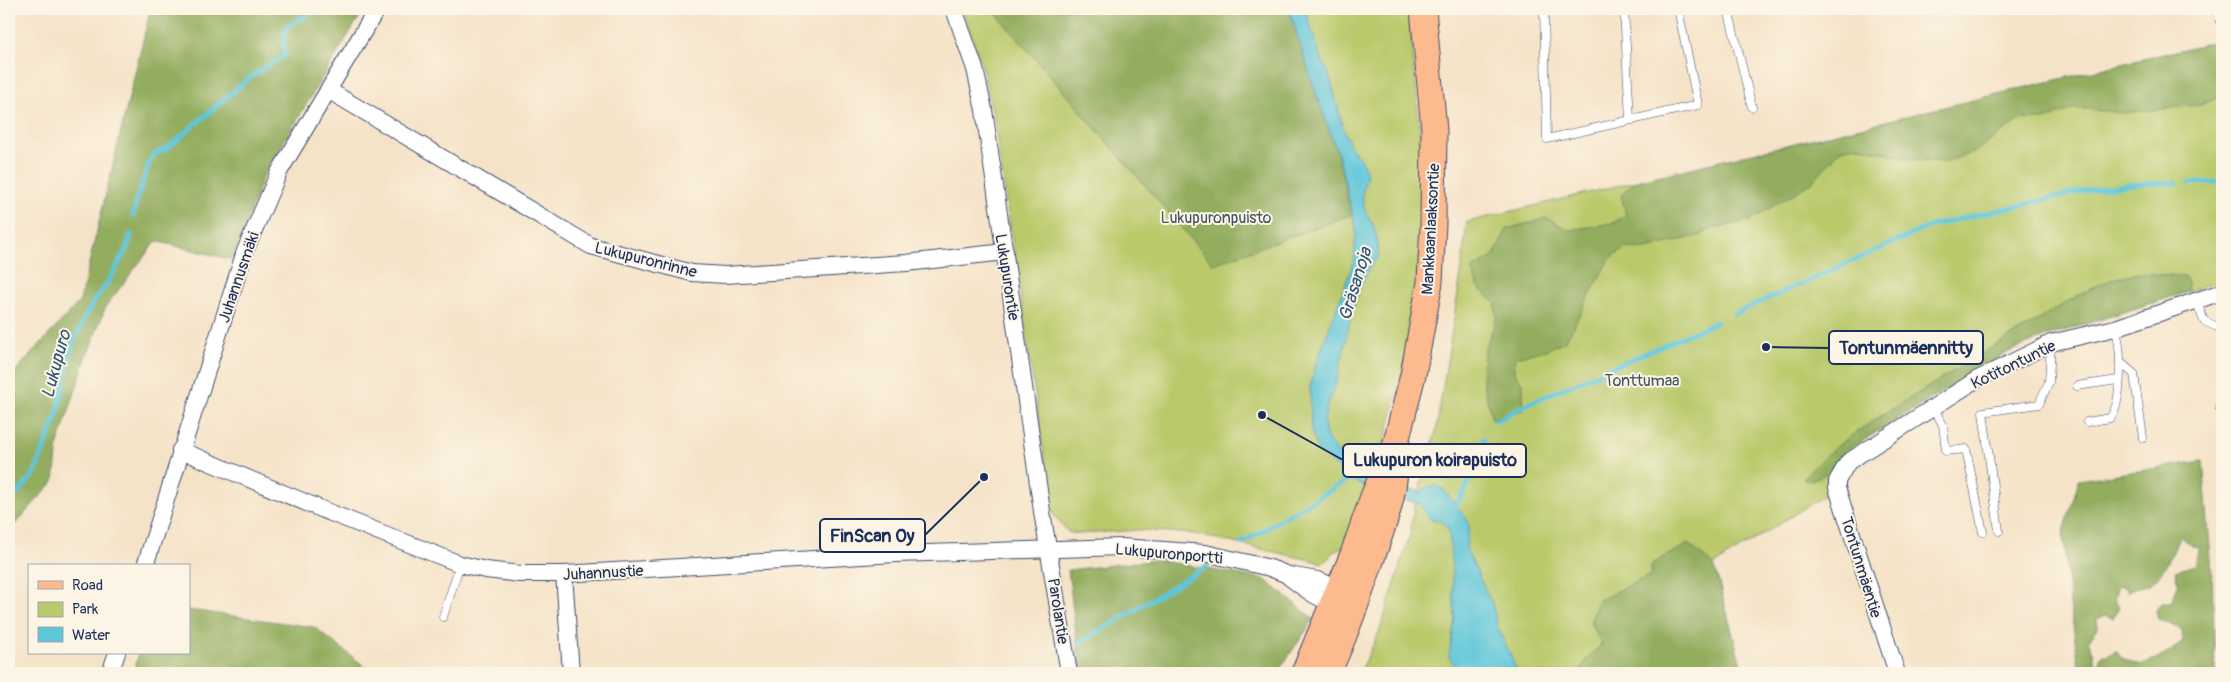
<svg xmlns="http://www.w3.org/2000/svg" width="2231" height="682" font-family="Pangolin,sans-serif">
<rect width="100%" height="100%" fill="#fcf5e5"/>
<filter id="ink" filterUnits="userSpaceOnUse"><feTurbulence type="fractalNoise" baseFrequency=".02" numOctaves="2"/><feDisplacementMap in="SourceGraphic" scale="10" xChannelSelector="R" yChannelSelector="G"/><feConvolveMatrix kernelMatrix="1 2 1 2 8 2 1 2 1" color-interpolation-filters="sRGB"/></filter>
<filter id="wash" filterUnits="userSpaceOnUse"><feTurbulence type="fractalNoise" baseFrequency=".0096" numOctaves="4" result="noise"/><feDisplacementMap in="SourceGraphic" scale="20" xChannelSelector="R" yChannelSelector="G"/><feGaussianBlur stdDeviation="1.12" result="paint"/><feColorMatrix in="noise" values="0 0 0 0 0 0 0 0 0 0 0 0 0 0 0 0 0 1.4 0 .05"/><feComposite in="paint" operator="in"/></filter>
<g filter="url(#wash)">
<rect width="100%" height="100%" fill="#f5e3c8"/>
<!-- green -->
<g fill="#bac96b" stroke="#6a7c64">
<path d="M 962,9 L 1409,9 C 1415,83 1425,157 1422,231 C 1422,247 1419,264 1417,280 C 1407,376 1382,457 1351,547 L 1339,548 L 1323,563 L 1319,562 L 1195,534 L 1140,530 L 1079,534 L 1068,532 L 1053,514 L 994,119 L 982,66 Z"/>
<path d="M 2222,40 L 2222,281 L 2044,337 L 2006,353 L 1849,449 C 1834,462 1830,476 1825,495 L 1714,565 L 1743,673 L 1360,673 L 1380,630 L 1410,535 L 1414,508 L 1436,431 L 1460,280 L 1467,222 Z"/>
</g>
<!-- forest -->
<g fill="#93ad5f" stroke="#576e5e" fill-rule="evenodd">
<polygon points="155,9 364,9 263,176 233,260 156,241 106,306 85,361 58,444 54,481 9,531 9,378 80,301 150,11"/>
<polygon points="992,9 1289,9 1314,88 1338,154 1351,215 1213,264"/>
<polygon points="2222,40 2222,96 2200,105 2122,113 2075,108 2044,120 2022,119 1974,152 1945,162 1916,160 1857,146 1841,149 1811,183 1749,221 1714,228 1701,235 1645,249 1626,248 1609,259 1566,340 1546,350 1515,357 1514,372 1523,384 1523,410 1492,419 1483,383 1484,352 1497,317 1495,303 1478,287 1472,269 1493,257 1507,229 1547,218 1569,230 1613,223 1626,215 1621,195 1634,182"/>
<path d="M 2138,273 L 2184,276 L 2188,282 L 2189,291 L 2044,337 L 2006,353 L 1849,449 C 1830,465 1833,476 1805,481 L 1803,479 C 1833,444 1871,422 1909,399 C 1946,376 1982,353 2020,331 C 2057,310 2095,279 2138,273 Z"/>
<path d="M 2203,461 L 2212,571 L 2215,673 L 2080,673 L 2071,612 L 2063,535 L 2079,480 ZM 2181,535 L 2190,545 L 2199,549 L 2195,565 L 2175,571 L 2178,584 L 2171,603 L 2162,603 L 2156,610 L 2158,619 L 2182,630 L 2183,642 L 2165,655 L 2140,665 L 2122,658 L 2116,650 L 2107,655 L 2101,655 L 2098,665 L 2094,662 L 2094,653 L 2088,641 L 2098,628 L 2097,619 L 2105,615 L 2113,618 L 2119,608 L 2114,598 L 2118,586 L 2125,587 L 2128,592 C 2135,586 2141,588 2149,584 C 2163,577 2174,549 2181,535 Z"/>
<polygon points="1688,544 1714,565 1743,673 1579,673 1586,660 1602,644 1590,623 1598,601 1650,575 1652,564"/>
<polygon points="1157,560 1264,579 1314,619 1277,673 1081,673 1068,570"/>
<polygon points="189,610 314,627 373,673 133,673 139,653 189,653"/>
</g>
<!-- water -->
<g fill="#5dc6d9" stroke="#3c7a9c">
<path d="M 1289,9 L 1305,9 L 1320,55 L 1330,77 L 1343,128 L 1350,145 L 1362,162 L 1367,173 L 1362,195 L 1364,208 L 1375,229 L 1379,257 C 1354,276 1346,348 1337,379 C 1332,397 1320,415 1326,434 C 1332,454 1358,467 1375,475 L 1368,488 L 1354,481 L 1318,451 L 1311,431 L 1310,387 L 1316,364 L 1354,261 L 1356,228 L 1338,154 L 1314,88 Z"/>
<polygon points="1435,486 1443,489 1467,519 1469,526 1466,549 1493,606 1497,625 1518,673 1459,673 1449,657 1455,618 1449,530 1442,521 1430,519 1420,504 1401,499 1401,487 1422,492 1423,489"/>
</g>
<g fill="none" stroke-linecap="round" stroke-linejoin="round">
<!-- stream -->
<g stroke="#5dc6d9" stroke-width="5">
<polyline points="2189,183 2222,182"/>
<path d="M 133,216 L 137,198 L 152,156 L 170,146 L 249,78 L 285,55 C 279,16 294,29 313,9"/>
<polyline points="1734,314 1933,225 2088,190 2135,184 2176,183"/>
<polyline points="1496,421 1523,406 1717,322"/>
<polyline points="9,501 22,489 35,472 57,415 73,342 92,304 110,279 128,245 131,234"/>
<polyline points="1456,511 1456,505 1465,490 1484,439"/>
<polyline points="1242,543 1356,475"/>
<polyline points="1078,644 1207,566"/>
</g>
</g>
</g>
<g filter="url(#ink)">
<g fill="none" stroke-linecap="round" stroke-linejoin="round">
<!-- service casing -->
<g stroke="#3c4a6e" stroke-width="9">
<g id="service">
<polyline points="1544,9 1547,139 1698,105 1678,9"/>
<polyline points="1624,9 1630,120"/>
<polyline points="1728,9 1752,107"/>
<polyline points="2217,9 2220,22 2222,23"/>
<polyline points="2196,300 2204,321 2215,326 2222,325"/>
<polyline points="2120,362 2134,374 2143,438"/>
<polyline points="2077,386 2118,380"/>
<polyline points="1933,407 1943,425 1946,451 1966,449 1983,532"/>
<polyline points="2219,407 2222,404"/>
<path d="M 2087,422 L 2110,418 C 2123,402 2122,347 2115,328"/>
<polyline points="1999,531 1983,412 2039,404 2049,382 2051,343"/>
<polyline points="443,617 460,564"/>
</g>
</g>
<!-- minor casing -->
<g stroke="#3c4a6e" stroke-width="18">
<g id="minor">
<polyline points="954,9 975,69 984,110 1043,518 1069,673"/>
<polyline points="328,90 591,246 692,273 726,275 906,263 1005,252"/>
<polyline points="180,450 326,511 460,564 486,570 520,574 564,574 895,554 1122,547 1205,553 1270,568 1288,575 1317,580 1339,588 1346,595"/>
<polyline points="145,566 245,251 279,172 377,9"/>
<polyline points="564,574 571,673"/>
<path d="M 1289,577 C 1305,589 1321,603 1342,604"/>
<polyline points="110,673 117,653"/>
<polyline points="1897,673 1837,488 1837,481 1848,462 1976,380 2051,343 2115,328 2222,292"/>
</g>
</g>
<!-- primary casing -->
<g stroke="#3c4a6e" stroke-width="27">
<g id="primary">
<polyline points="1304,673 1353,554 1374,494 1395,446 1413,375 1430,282 1433,224 1434,130 1423,9"/>
<path d="M 1328,673 C 1345,636 1359,597 1372,558 C 1382,529 1394,499 1395,468"/>
</g>
</g>
<!-- service -->
<use href="#service" stroke="#fff" stroke-width="8"/>
<!-- minor -->
<use href="#minor" stroke="#fff" stroke-width="16"/>
<!-- primary -->
<use href="#primary" stroke="#fcba8e" stroke-width="25"/>
</g>
</g>
<g text-anchor="middle" stroke-width="4" stroke-linejoin="round" paint-order="stroke">
<!-- park labels -->
<g font-size="16" fill="#435661" stroke="#fcf5e5">
<text x="1216" y="223">Lukupuronpuisto</text>
<text x="1642" y="386">Tonttumaa</text>
</g>
<!-- street labels -->
<g font-size="16" fill="#1b2f5e" stroke="#fcf5e5">
<text transform="translate(1430 229) rotate(-87)" y="6">Mankkaanlaaksontie</text>
<text transform="translate(646 259) rotate(14)" y="6">Lukupuronrinne</text>
<text transform="translate(238 277) rotate(-71)" y="6">Juhannusmäki</text>
<text transform="translate(1008 277) rotate(81)" y="6">Lukupurontie</text>
<text transform="translate(2013 364) rotate(-26)" y="6">Kotitontuntie</text>
<text transform="translate(1169 553) rotate(5)" y="6">Lukupuronportti</text>
<text transform="translate(1862 567) rotate(73)" y="6">Tontunmäentie</text>
<text transform="translate(603 572) rotate(-3)" y="6">Juhannustie</text>
<text transform="translate(1059 611) rotate(81)" y="6">Parolantie</text>
</g>
<!-- water labels -->
<g font-size="18" font-style="italic" fill="#2c557d" stroke="#fcf5e5">
<text transform="translate(1355 284) rotate(-73)" y="6">Gräsanoja</text>
<text transform="translate(56 364) rotate(-75)" y="6">Lukupuro</text>
</g>
</g>
<!-- callouts -->
<path fill="none" stroke="#1b2f5e" stroke-width="2" d="M1766 347L1829 348M1262 415L1343 460M984 477L925 535"/>
<g fill="#1b2f5e" stroke="#fcf5e5" stroke-width="2">
<circle cx="1766" cy="347" r="5"/>
<circle cx="1262" cy="415" r="5"/>
<circle cx="984" cy="477" r="5"/>
</g>
<g fill="#fcf5e5" stroke="#1b2f5e" stroke-width="2">
<rect x="1829" y="331" width="154" height="33" rx="5"/>
<rect x="1343" y="444" width="183" height="33" rx="5"/>
<rect x="820" y="519" width="105" height="33" rx="5"/>
</g>
<g font-size="18" text-anchor="middle" font-weight="bold" fill="#1b2f5e">
<text x="1906" y="354">Tontunmäennitty</text>
<text x="1435" y="466">Lukupuron koirapuisto</text>
<text x="872" y="542">FinScan Oy</text>
</g>
<!-- margin -->
<rect width="2231" height="682" fill="none" stroke="#fcf5e5" stroke-width="30"/>
<!-- legend -->
<rect x="28" y="564" width="162" height="90" fill="#fcf5e5" stroke="#a2a6af"/>
<rect x="38" y="581" width="25" height="8" fill="#fcba8e" stroke="#a2a6af"/>
<text x="72" y="590" font-size="15" fill="#1b2f5e">Road</text>
<rect x="38" y="602" width="25" height="15" fill="#bac96b" stroke="#a2a6af"/>
<text x="72" y="614" font-size="15" fill="#1b2f5e">Park</text>
<rect x="38" y="627" width="25" height="15" fill="#5dc6d9" stroke="#a2a6af"/>
<text x="72" y="640" font-size="15" fill="#1b2f5e">Water</text>
</svg>
